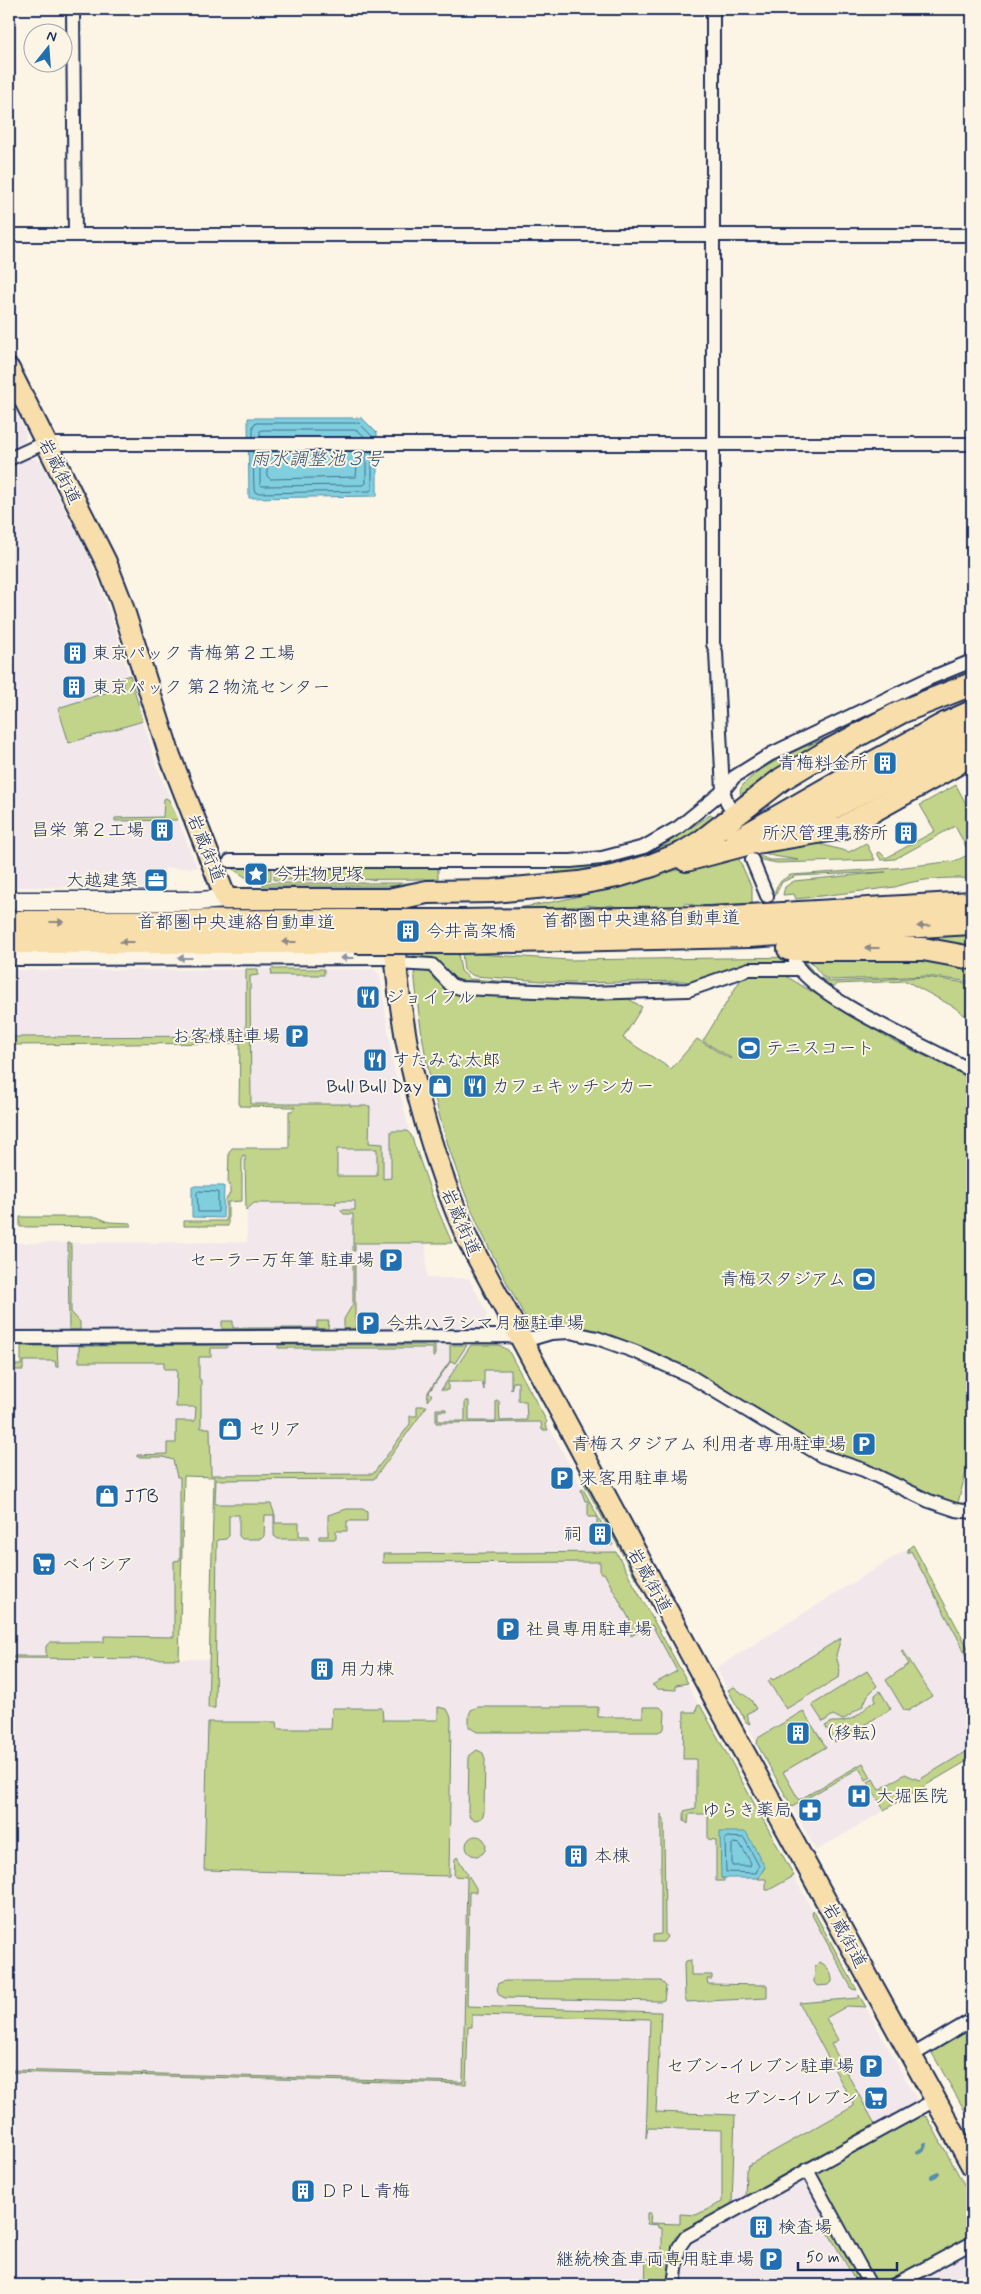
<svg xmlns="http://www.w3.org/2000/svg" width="981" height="2294" font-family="Mynerve,'Klee One',sans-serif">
<rect width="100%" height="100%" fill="#fcf5e5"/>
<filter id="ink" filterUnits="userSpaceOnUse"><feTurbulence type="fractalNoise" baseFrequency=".02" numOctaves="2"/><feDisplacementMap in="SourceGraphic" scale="10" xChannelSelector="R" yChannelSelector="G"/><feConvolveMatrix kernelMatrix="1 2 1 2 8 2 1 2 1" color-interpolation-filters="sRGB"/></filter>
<g filter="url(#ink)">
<!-- built -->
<g fill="#f2e8eb" fill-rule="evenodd">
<polygon points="9,399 26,434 24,444 30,457 40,461 90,559 111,616 157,766 197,868 165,868 165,888 9,887"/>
<polygon points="374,969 380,975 394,1068 409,1129 421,1166 355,1243 426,1243 427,1278 469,1278 487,1313 484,1328 381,1329 380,1319 356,1319 355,1329 9,1330 9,1243 247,1242 246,1155 295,1156 295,1107 246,1107 246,1036 9,1037 9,970"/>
<path d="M 499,1345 L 508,1350 L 691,1690 L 914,2094 L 917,2099 L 915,2105 L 675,2237 L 668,2285 L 9,2285 L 9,1365 L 21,1365 L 21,1346 ZM 184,1476 L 214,1477 L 209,1659 L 179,1659 Z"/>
<polygon points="913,1545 972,1655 972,1758 816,1851 771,1768 815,1741 758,1745 716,1668"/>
<polygon points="800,2181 806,2182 863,2285 680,2285 685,2248 688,2242"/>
<polygon points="972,2249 972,2285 905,2285"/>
</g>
<!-- green -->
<g fill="#c2d489" stroke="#6e8274" fill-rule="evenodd">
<path d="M 972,671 L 972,674 L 810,748 L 813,753 L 742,799 C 740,794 739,790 743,785 C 768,757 834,736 869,720 C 904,704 936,685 972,671 Z"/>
<polygon points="130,675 143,721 69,743 58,708 124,687 121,678"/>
<path d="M 956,785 L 970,811 L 972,810 L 972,880 C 966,880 966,878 959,878 C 938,878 914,880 895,887 L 796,899 L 794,894 L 783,895 L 785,887 L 794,881 L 886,872 L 796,876 L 782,882 L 775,896 C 774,885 782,879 791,875 L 896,868 L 955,861 L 970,854 L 955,826 L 895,859 L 881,860 L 877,853 L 880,852 L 886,858 L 935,831 L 920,805 Z"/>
<polygon points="166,798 169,800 178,820 115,821 115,818 163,817 164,799"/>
<polygon points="710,815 717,819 699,835 628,867 556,875 555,867 610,863 614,864 642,857 660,848"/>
<polygon points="816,843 849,852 866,843 875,860 777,863 762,860 756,854 769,860 799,860 773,856 765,853"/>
<path d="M 737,855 L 752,888 L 752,903 L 697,906 L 686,903 L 682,906 L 617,907 L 611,905 L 601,907 L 587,905 L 572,909 L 508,909 C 586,900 660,872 737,855 Z"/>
<polygon points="228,866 271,866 271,880 250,880"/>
<polygon points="274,866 438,867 438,879 274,880"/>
<rect x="263" y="883" width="155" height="3"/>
<polygon points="436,919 458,953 461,971 470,979 569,986 689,984 616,988 457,982 436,961 413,957"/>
<polygon points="972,934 972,951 877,941"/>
<polygon points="462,953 569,960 806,957 924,959 972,968 972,982 927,976 832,980 823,977 811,962 805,962 818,977 831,982 926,977 972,984 972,1021 954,1007 906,981 836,984 832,989 819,981 803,962 747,963 692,983 684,981 569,983 474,976 464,970"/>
<path d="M 414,968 L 433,972 L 447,990 L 460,994 L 490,994 L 576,999 L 627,998 L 642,1007 L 623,1038 L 671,1069 L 697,1039 L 730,1059 L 731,1058 L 703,1041 L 741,979 L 749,976 L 784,975 L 896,1042 L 972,1079 L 972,1450 L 957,1506 L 824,1453 L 670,1360 L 641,1349 L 532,1330 C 514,1296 496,1263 480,1229 C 443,1147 421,1058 414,968 Z"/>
<path d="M 246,969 L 258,969 L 258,975 L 250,976 L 251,1104 L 350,1104 L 350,1106 L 370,1106 L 369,1143 L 383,1144 L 383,1179 L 391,1178 L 391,1131 L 407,1131 L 411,1135 L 434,1201 L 452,1243 L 355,1243 L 355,1251 L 353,1251 L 353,1214 L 344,1214 L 340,1210 L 355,1210 L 355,1201 L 336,1201 L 336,1205 L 334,1203 L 254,1203 L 246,1210 L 245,1155 L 242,1156 L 242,1201 L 228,1202 L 228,1226 L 184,1226 L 184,1221 L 226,1221 L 226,1199 L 230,1193 L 230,1185 L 228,1185 L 229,1152 L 232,1148 L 289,1148 L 289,1111 L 292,1111 L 295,1107 L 239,1106 L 240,1043 L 9,1045 L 9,1037 L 246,1036 ZM 337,1149 L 377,1149 L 377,1176 L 337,1176 Z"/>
<polygon points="271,969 324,969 324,975 272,975"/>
<polygon points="20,1217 97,1217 109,1222 131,1223 131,1226 20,1227"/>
<polygon points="68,1243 71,1243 71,1312 80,1322 80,1330 69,1330"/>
<polygon points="353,1263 355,1263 355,1329 344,1329 344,1319 353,1304"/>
<polygon points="222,1321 233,1321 233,1328 317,1328 317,1321 329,1321 328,1329 222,1329"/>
<polygon points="227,1345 227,1348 211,1348 211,1357 199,1357 199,1379 201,1380 201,1428 210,1428 211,1475 373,1474 410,1424 410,1416 417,1416 417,1406 427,1406 374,1479 216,1480 215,1504 271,1504 275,1515 275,1523 299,1523 299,1536 309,1536 309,1539 278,1539 274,1536 274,1515 265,1515 264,1536 261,1539 242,1539 239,1536 239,1515 229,1515 229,1536 226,1539 217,1540 215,1708 208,1708 214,1477 184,1476 179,1659 9,1658 9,1656 46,1656 46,1646 50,1642 104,1642 104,1636 174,1637 174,1561 180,1560 180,1477 177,1477 173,1460 163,1457 137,1457 137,1455 167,1454 167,1443 176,1443 176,1421 195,1421 196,1407 176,1407 177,1369 164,1369 164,1362 79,1362 79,1346"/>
<polygon points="278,1345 435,1345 435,1357 433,1357 433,1348 278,1348"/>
<polygon points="450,1345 467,1345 455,1363 451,1361 429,1392 432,1395 427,1401 428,1392 450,1361"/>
<polygon points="471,1345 499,1345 508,1350 547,1422 545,1424 548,1430 542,1430 541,1422 436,1423 436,1409 446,1409 446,1411 438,1411 438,1421 465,1421 465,1401 469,1401 469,1421 496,1421 496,1401 499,1401 500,1421 527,1420 526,1401 518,1401 518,1382 513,1382 511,1390 511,1370 484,1370 484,1390 482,1382 448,1382 448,1390 441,1390"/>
<polygon points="21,1346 57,1346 58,1367 56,1367 55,1361 23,1361 23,1370 9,1370 9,1365 21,1365"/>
<polygon points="585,1478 639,1578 636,1579 582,1480"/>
<polygon points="583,1489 587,1496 613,1545 597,1545 597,1517 588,1517 588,1501 585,1501 581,1490"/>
<polygon points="347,1509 363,1509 367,1512 367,1521 347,1521 347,1531 336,1531 336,1539 319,1539 319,1536 328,1536 328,1515"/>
<polygon points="913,1545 972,1655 972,1672 961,1644 911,1551 907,1553 909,1548"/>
<polygon points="616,1552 688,1683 676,1685 676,1690 658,1689 652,1685 677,1671 652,1625 631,1636 631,1622 604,1573 600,1573 600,1562 383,1563 383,1554"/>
<polygon points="841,1638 836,1655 840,1671 839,1677 786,1709 768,1681 771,1678 773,1680"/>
<polygon points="903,1650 932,1696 908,1711 904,1710 886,1680 909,1664 901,1651"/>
<polygon points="867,1671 877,1686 868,1695 863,1706 843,1720 833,1715 823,1722 812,1705"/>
<polygon points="734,1687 751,1700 756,1709 746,1714 750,1724 746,1722 728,1690"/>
<path d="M 880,1691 L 891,1709 L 835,1742 L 825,1726 L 832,1722 C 849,1723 860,1716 870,1703 L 875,1702 L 875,1695 Z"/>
<polygon points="700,1705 794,1876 769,1890 766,1890 766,1879 758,1879 765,1867 721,1878 724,1878 724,1881 716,1881 716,1840 708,1839 708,1814 689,1814 688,1824 684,1821 684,1811 696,1808 696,1759 683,1759 684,1712 696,1712 697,1706"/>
<polygon points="438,1707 447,1709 451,1717 449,1876 204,1870 208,1722 276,1722 277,1729 331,1729 332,1708 382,1708 383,1720 438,1720"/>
<polygon points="478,1707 598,1707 598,1717 643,1717 643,1707 660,1707 665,1712 664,1729 658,1732 477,1732 469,1727 469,1715 471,1710"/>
<polygon points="803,1711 826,1747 783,1772 799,1800 863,1763 871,1777 866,1780 859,1768 792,1807 757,1744 758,1738"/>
<polygon points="972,1748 972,1758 884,1810 868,1782 873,1779 879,1790 905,1774 919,1780"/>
<polygon points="477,1750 483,1753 485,1759 484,1812 482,1818 476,1820 470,1818 468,1812 469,1756"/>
<polygon points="661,1814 664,1819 665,1933 667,1937 663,1942 653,1942 653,1935 661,1934"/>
<circle cx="476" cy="1846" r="10"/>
<polygon points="457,1857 476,1888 476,1892 469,1892 467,2006 661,2012 656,2112 735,2115 732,2205 675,2237 668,2285 645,2285 646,2259 662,2259 662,2228 658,2228 658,2225 647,2224 647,2213 651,2213 650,2223 680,2224 680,2214 696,2215 722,2202 722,2130 648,2128 646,2138 650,2019 472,2015 472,2027 468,2027 466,2084 9,2072 9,2070 463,2082 467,1877 454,1876 455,1859"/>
<polygon points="813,1910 857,1990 852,1989 812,1915"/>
<polygon points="691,1960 691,1975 712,1975 712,1979 707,1979 708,1984 767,1985 767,1998 687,2002 685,1998 684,1965 686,1961"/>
<path d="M 819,1962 C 827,1964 833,1975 832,1982 L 829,1985 L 817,1986 L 814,1982 L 815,1966 Z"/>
<polygon points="505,1981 661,1981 666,1986 664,2000 660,2001 505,1998 499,1995 497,1989 499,1983"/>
<polygon points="859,1995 866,2007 847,2006 826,2018 838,2040 831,2044 876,2126 871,2126 870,2129 745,2197 746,2170 749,2165 854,2106 799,2003 858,1998"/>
<polygon points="972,2024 972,2107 965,2111 932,2053 933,2047"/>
<polygon points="920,2115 927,2117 972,2199 972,2237 884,2285 877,2285 816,2177 818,2170"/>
<polygon points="829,2224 863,2285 858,2285 825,2227"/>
</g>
<!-- water -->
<g fill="#80cfde" stroke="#588fab">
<polygon points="248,418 362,418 377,433 377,496 249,498"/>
<polygon points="192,1186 224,1186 223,1218 192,1217"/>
<polygon points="720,1832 746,1832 765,1867 758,1878 721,1878"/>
</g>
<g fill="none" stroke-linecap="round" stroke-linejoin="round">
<!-- shore -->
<g stroke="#436f91" stroke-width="1">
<polyline points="253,436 253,425 256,423 359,423 372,436"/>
<polyline points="260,436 260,431 262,430 357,430 364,436"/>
<polyline points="253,452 254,490 256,493 370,491 372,488 372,452"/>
<polyline points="260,452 260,484 262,486 364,485 366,483 366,452"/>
<polyline points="267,452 267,476 270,479 356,477 358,452"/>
<polygon points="199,1191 218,1192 218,1212 198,1212 197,1193"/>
<polygon points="728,1837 744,1838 759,1866 756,1873 726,1872 725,1839"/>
<polygon points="734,1843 740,1844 751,1863 750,1866 732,1866 732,1845"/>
</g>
<!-- stream -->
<g stroke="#588fab" stroke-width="4">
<polyline points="918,2152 923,2149 925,2144"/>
<polyline points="932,2177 938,2174"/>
</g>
<!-- street casing -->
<g stroke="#1b2f5e" stroke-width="16">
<g id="street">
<polyline points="73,9 75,235"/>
<polyline points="713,9 713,644 716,652 723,791 728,805"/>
<polyline points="9,235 972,235"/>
<polyline points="9,459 46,442 55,444 972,444"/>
<polyline points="752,860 767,896"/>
<polyline points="230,861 571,861 602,858 644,847 679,827 723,791 734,777 771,754 928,679 972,661"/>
<polyline points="9,959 396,958"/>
<path d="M 795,962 C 811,997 935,1050 972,1071"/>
<polyline points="396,963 432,965 451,985 460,988 588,993 688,990 749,969 798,969"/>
<polyline points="9,1338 504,1336 534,1338 551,1333 570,1332 597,1338 636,1352 690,1376 822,1456 864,1470 929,1501 956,1510 972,1512"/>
<polyline points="911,2056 972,2020"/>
<polyline points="807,2170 870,2285"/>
<polyline points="674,2285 679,2247 686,2237 935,2100"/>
<polyline points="894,2285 972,2243"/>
</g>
</g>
<!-- secondary casing -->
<g stroke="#1b2f5e" stroke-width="21">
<polyline id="secondary" points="9,901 199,901 226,899"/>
</g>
<!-- primary casing -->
<g stroke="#1b2f5e" stroke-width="24">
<path id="primary" d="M 9,369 L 106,562 L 121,601 L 170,756 L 226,899 L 393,899 C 394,1018 420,1131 468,1240 L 717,1703 L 972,2166"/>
</g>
<!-- highway casing -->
<g stroke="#1b2f5e" stroke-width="26">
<g id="highway">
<polyline points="792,830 945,747 972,730"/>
<polyline points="736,841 858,771 945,724 972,712"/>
<polyline points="686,860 750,843 842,828 955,765 972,751"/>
<polyline points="393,899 427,892 493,891 579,883 617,876 653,865 683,853 701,842 782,779 825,753 901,712 972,684"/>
<polyline points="460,921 713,918 972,903"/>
<polyline points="9,922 355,921"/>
<polyline points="9,942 355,942"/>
<polyline points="460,942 749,936 972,923"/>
<polyline points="789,949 923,949 972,958"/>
</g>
</g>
<!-- street -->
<use href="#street" stroke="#fcf5e5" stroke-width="12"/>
<!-- secondary -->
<use href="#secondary" stroke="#fcf5e5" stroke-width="18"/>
<!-- primary -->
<use href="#primary" stroke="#f8deab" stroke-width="20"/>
<!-- highway -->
<use href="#highway" stroke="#f8deab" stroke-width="22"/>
<!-- highway-bridge casing -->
<g stroke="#1b2f5e" stroke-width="26" stroke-linecap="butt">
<g id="highway-bridge">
<polyline points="355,921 460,921"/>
<polyline points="355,942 460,942"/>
</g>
</g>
<!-- highway-bridge -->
<use href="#highway-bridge" stroke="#f8deab" stroke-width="22"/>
</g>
<!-- one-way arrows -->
<defs><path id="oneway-solid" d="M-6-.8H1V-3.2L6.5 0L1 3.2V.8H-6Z" transform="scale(1.25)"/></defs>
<g fill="#8a8684">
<use href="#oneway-solid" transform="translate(57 922)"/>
<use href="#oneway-solid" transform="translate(924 926) rotate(176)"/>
<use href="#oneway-solid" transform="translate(127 942) rotate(180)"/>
<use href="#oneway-solid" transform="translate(289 942) rotate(180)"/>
<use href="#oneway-solid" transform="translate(872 948) rotate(-180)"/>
</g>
<g fill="#8c92a2">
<use href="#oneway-solid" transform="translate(185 958) rotate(180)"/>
<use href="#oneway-solid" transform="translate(347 958) rotate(-180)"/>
</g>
</g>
<!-- icons -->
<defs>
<g id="building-square" transform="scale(1.25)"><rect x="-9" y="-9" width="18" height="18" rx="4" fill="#1f6fb2" stroke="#fcf5e5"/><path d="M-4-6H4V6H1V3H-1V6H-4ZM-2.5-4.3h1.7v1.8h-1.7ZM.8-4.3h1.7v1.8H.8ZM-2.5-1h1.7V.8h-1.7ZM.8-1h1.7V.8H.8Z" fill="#fff"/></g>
<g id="sight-square" transform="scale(1.25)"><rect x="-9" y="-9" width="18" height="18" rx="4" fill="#1f6fb2" stroke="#fcf5e5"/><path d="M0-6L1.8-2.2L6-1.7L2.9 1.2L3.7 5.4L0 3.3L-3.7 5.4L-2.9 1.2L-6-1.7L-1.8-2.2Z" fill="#fff"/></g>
<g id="office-square" transform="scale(1.25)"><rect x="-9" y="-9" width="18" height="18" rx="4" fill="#1f6fb2" stroke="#fcf5e5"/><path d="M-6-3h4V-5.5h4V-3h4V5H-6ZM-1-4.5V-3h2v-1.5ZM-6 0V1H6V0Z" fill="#fff"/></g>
<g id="restaurant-square" transform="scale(1.25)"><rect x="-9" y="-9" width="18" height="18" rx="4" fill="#1f6fb2" stroke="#fcf5e5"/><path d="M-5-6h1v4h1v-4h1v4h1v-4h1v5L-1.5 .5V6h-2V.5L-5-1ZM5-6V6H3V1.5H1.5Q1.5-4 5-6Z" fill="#fff"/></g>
<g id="parking-square" transform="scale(1.25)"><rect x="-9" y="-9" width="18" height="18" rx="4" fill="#1f6fb2" stroke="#fcf5e5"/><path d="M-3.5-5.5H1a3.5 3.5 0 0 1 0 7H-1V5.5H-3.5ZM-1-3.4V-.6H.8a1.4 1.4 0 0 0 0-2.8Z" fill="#fff"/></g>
<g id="stadium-square" transform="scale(1.25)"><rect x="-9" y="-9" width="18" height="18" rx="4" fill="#1f6fb2" stroke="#fcf5e5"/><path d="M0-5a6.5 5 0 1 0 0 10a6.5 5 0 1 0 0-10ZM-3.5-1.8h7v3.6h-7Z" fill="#fff"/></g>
<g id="shop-square" transform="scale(1.25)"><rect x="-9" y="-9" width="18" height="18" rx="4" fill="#1f6fb2" stroke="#fcf5e5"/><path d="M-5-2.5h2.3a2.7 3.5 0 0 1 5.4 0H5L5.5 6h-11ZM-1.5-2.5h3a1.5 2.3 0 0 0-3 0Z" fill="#fff"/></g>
<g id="supermarket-square" transform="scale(1.25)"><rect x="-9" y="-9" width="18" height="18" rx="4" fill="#1f6fb2" stroke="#fcf5e5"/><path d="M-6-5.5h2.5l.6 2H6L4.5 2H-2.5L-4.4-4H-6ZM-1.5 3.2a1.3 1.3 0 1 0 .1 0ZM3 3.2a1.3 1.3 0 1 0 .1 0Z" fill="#fff"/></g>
<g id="hospital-square" transform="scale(1.25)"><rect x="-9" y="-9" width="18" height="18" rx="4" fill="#1f6fb2" stroke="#fcf5e5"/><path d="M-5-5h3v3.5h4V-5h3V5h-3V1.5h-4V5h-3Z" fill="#fff"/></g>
<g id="pharmacy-square" transform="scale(1.25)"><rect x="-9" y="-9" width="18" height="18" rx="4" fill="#1f6fb2" stroke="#fcf5e5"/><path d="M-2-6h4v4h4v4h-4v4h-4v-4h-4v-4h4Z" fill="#fff"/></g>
</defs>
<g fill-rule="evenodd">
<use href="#building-square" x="75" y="653"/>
<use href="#building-square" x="74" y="687"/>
<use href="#building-square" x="885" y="763"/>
<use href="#building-square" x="162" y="830"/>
<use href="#building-square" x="906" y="833"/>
<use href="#sight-square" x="256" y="874"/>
<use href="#office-square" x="156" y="880"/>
<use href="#building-square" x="408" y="931"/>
<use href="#restaurant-square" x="368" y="997"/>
<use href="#parking-square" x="297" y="1036"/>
<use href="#stadium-square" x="749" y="1048"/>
<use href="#restaurant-square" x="375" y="1060"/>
<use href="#shop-square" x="440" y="1086"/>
<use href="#restaurant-square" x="475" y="1086"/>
<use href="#parking-square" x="391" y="1260"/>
<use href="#stadium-square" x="864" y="1279"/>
<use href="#parking-square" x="368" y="1323"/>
<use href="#shop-square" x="230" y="1429"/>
<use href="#parking-square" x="864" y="1444"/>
<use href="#parking-square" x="562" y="1478"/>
<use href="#shop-square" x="107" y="1496"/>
<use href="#building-square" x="600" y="1534"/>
<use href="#supermarket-square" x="44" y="1564"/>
<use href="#parking-square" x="508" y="1629"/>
<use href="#building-square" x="322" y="1669"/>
<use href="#building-square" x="798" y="1733"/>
<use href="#hospital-square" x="859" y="1796"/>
<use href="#pharmacy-square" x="810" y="1810"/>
<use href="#building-square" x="576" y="1856"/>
<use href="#parking-square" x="871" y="2066"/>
<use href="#supermarket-square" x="876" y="2098"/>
<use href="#building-square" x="303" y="2191"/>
<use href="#building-square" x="761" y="2227"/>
<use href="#parking-square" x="771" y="2259"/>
</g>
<g text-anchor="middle" stroke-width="4" stroke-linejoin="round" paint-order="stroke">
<!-- street labels -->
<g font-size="18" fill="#1b2f5e" stroke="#fcf5e5">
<text transform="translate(60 471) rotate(63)" y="6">岩蔵街道</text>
<text transform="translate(206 848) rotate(68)" y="6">岩蔵街道</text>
<text transform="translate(641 919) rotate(-1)" y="6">首都圏中央連絡自動車道</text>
<text x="236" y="928">首都圏中央連絡自動車道</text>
<text transform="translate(461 1222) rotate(66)" y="6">岩蔵街道</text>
<text transform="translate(650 1580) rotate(61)" y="6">岩蔵街道</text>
<text transform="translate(845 1935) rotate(61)" y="6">岩蔵街道</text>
</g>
<!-- poi labels -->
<g font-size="18" fill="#1b2f5e" stroke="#fcf5e5" text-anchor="start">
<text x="92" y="659">東京パック 青梅第２工場</text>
<text x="92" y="693">東京パック 第２物流センター</text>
<text x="868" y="769" text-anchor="end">青梅料金所</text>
<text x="144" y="836" text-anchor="end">昌栄 第２工場</text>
<text x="888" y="839" text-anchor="end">所沢管理事務所</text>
<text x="274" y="880">今井物見塚</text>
<text x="138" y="886" text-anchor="end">大越建築</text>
<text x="426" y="937">今井高架橋</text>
<text x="386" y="1003">ジョイフル</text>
<text x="280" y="1042" text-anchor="end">お客様駐車場</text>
<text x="766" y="1054">テニスコート</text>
<text x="392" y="1066">すたみな太郎</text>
<text x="422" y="1092" text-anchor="end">Bull Bull Day</text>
<text x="492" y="1092">カフェキッチンカー</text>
<text x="374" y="1266" text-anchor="end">セーラー万年筆 駐車場</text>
<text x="846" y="1285" text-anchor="end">青梅スタジアム</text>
<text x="386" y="1329">今井ハラシマ月極駐車場</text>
<text x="248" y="1435">セリア</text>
<text x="846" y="1450" text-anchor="end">青梅スタジアム 利用者専用駐車場</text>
<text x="580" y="1484">来客用駐車場</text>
<text x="124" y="1502">JTB</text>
<text x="582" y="1540" text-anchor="end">祠</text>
<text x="62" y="1570">ベイシア</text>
<text x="526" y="1635">社員専用駐車場</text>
<text x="340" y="1675">用力棟</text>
<text x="816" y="1739">（移転）</text>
<text x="876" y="1802">大堀医院</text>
<text x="792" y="1816" text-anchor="end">ゆらき薬局</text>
<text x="594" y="1862">本棟</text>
<text x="854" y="2072" text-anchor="end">セブン-イレブン駐車場</text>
<text x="858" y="2104" text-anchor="end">セブン-イレブン</text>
<text x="320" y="2197">ＤＰＬ青梅</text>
<text x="778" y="2233">検査場</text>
<text x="754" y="2265" text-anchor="end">継続検査車両専用駐車場</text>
</g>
<!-- water labels -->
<g font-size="19" font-style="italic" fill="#34577e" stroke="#fcf5e5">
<text x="317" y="465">雨水調整池３号</text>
</g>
</g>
<!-- margin -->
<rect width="981" height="2294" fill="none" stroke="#fcf5e5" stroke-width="30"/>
<rect x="15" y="15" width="951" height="2264" fill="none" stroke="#1b2f5e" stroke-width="2" filter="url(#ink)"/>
<!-- north arrow -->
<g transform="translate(48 48) rotate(17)"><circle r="24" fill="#fcf5e5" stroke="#a2a6af"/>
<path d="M0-4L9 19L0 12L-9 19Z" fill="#1f6fb2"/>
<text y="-8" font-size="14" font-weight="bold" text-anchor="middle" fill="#1b2f5e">N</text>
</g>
<!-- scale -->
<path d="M798 2262v8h99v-8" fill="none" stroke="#1b2f5e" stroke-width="2.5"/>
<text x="806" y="2262" font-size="15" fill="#1b2f5e" stroke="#fcf5e5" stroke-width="4" paint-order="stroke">50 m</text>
</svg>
